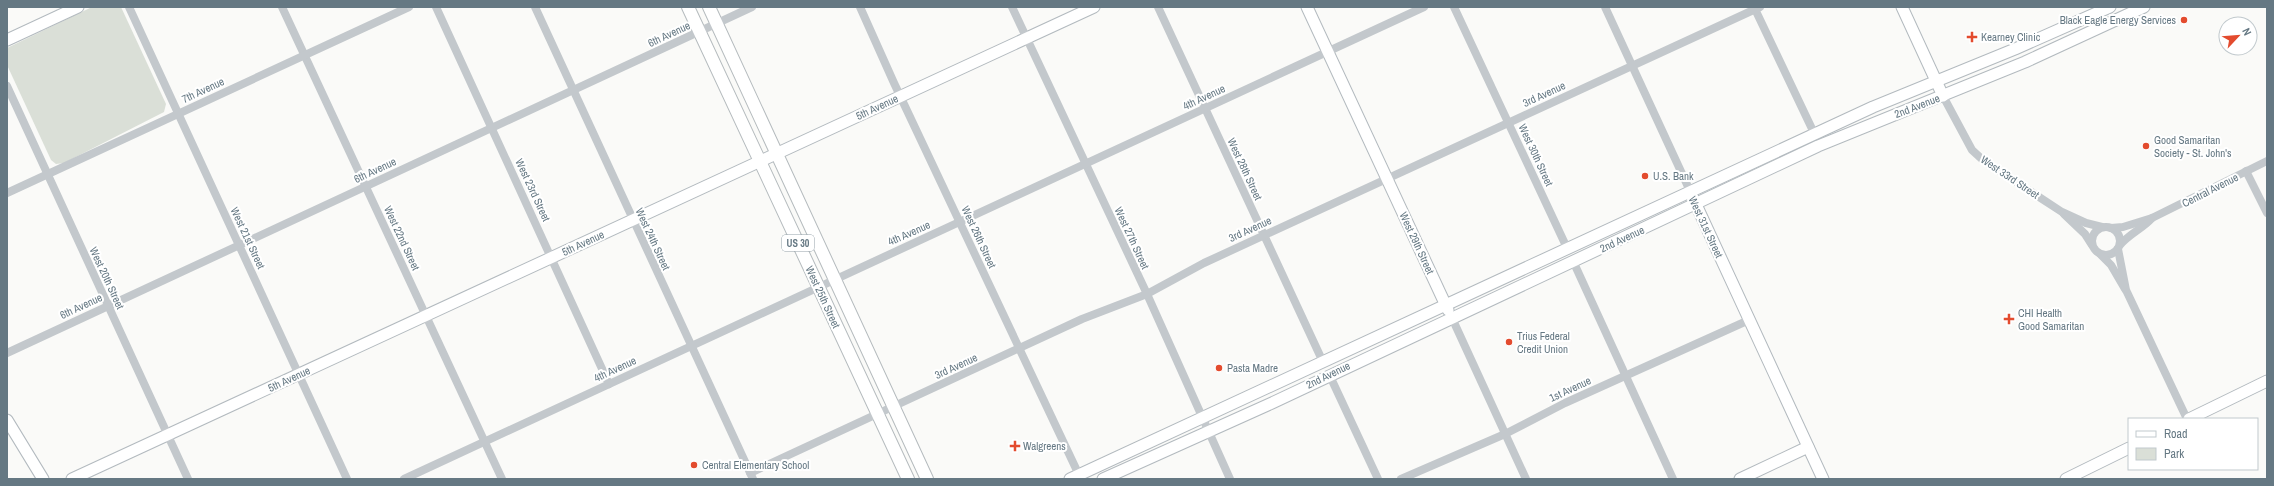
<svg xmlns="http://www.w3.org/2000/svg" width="2274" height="486" font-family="'Archivo Narrow',sans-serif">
<rect width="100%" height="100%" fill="#fafaf8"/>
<!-- green -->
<polygon fill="#dadfd7" points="92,7 121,7 166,104 164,112 64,163 56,164 51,160 7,65 7,48"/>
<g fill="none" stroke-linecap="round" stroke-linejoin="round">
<!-- secondary casing -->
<g stroke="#b3babf" stroke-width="13">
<g id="secondary">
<polyline points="1307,7 1448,310"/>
<polyline points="1902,7 1943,96"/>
<polyline points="7,40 78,7"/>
<polyline points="1693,198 1823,479"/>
<polyline points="2189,419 2267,381"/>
<polyline points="7,420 43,479"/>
<polyline points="72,479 1094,7"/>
<polyline points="1070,479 1873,107 2015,49 2110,7"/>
<polyline points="1103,479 1272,403 1818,146 2025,62 2144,7"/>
<polyline points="1740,479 1808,447"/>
<polyline points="2066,479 2129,448"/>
</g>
</g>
<!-- primary casing -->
<g stroke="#b5bbbe" stroke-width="14">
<g id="primary">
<polyline points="688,7 908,479"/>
<polyline points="709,7 927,479"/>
</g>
</g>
<!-- street -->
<g stroke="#c3c8cc" stroke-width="8">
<polyline points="129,7 347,479"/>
<polyline points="282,7 502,479"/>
<polyline points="436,7 609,384"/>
<polyline points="535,7 753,479"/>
<polyline points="860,7 894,83 1079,475"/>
<polyline points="1012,7 1147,294 1230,479"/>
<polyline points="1158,7 1323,362"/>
<polyline points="1454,7 1567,248"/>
<polyline points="1605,7 1690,191"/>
<polyline points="1754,7 1814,133"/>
<polyline points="7,86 188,479"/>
<polyline points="1943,96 1972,150 1984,161 2062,212 2086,223 2102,227"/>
<polyline points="2246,171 2267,213"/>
<polyline points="7,193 409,7"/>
<polyline points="2064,214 2085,234 2092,245"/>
<circle cx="2106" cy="241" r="14"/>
<polyline points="2111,228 2123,227 2152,218 2267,161"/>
<path d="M 2120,245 C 2129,234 2142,229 2152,218"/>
<polyline points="2118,249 2126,290 2187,419"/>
<polyline points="2101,255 2111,265 2125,289"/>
<polyline points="1573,261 1673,479"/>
<polyline points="1452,318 1526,479"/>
<polyline points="7,353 752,7"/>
<polyline points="1329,374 1378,479"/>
<polyline points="750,473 1082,319 1147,294 1204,263 1760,7"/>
<polyline points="404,479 1424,7"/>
<polyline points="1401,479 1505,434 1565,403 1749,320"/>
</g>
<!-- secondary -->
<use href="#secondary" stroke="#fff" stroke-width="11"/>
<!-- primary -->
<use href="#primary" stroke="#fff" stroke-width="12"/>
</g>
<!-- markers -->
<g fill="#e34b2e" stroke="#fff" stroke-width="1.5">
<circle cx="2184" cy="20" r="4"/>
<path d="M1970 31h4v4h4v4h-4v4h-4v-4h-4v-4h4z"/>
<circle cx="2146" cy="146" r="4"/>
<circle cx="1645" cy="176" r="4"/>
<path d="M2007 313h4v4h4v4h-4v4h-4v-4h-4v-4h4z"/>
<circle cx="1509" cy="342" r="4"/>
<circle cx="1219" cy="368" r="4"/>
<path d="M1013 440h4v4h4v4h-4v4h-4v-4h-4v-4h4z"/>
<circle cx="694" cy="465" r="4"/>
</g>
<g text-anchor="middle" stroke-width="4" stroke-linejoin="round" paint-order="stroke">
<!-- shield labels -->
<rect fill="#fff" stroke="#93a0a8" stroke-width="1" x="782" y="235" width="32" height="16" rx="3"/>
<g font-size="10" font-weight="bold" fill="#657883">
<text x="798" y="247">US 30</text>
</g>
<!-- poi labels -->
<g font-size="11" fill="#657883" stroke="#fff" text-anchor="start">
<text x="2176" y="24" text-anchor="end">Black Eagle Energy Services</text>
<text x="1981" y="41">Kearney Clinic</text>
<text x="2154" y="144">Good Samaritan<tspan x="2154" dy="13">Society - St. John's</tspan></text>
<text x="1653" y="180">U.S. Bank</text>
<text x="2018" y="317">CHI Health<tspan x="2018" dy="13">Good Samaritan</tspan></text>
<text x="1517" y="340">Trius Federal<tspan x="1517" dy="13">Credit Union</tspan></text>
<text x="1227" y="372">Pasta Madre</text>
<text x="1023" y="450">Walgreens</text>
<text x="702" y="469">Central Elementary School</text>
</g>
<!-- street labels -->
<g font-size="11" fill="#657883" stroke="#fff">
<text transform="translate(669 34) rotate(-25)" y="4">6th Avenue</text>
<text transform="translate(203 90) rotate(-25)" y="4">7th Avenue</text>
<text transform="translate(1544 94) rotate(-25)" y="4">3rd Avenue</text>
<text transform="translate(1204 97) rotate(-25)" y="4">4th Avenue</text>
<text transform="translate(1917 106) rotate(-21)" y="4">2nd Avenue</text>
<text transform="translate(877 107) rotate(-25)" y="4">5th Avenue</text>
<text transform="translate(1536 155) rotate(65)" y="4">West 30th Street</text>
<text transform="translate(1245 169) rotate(65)" y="4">West 28th Street</text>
<text transform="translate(375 170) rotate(-25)" y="4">6th Avenue</text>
<text transform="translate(2010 177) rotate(34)" y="4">West 33rd Street</text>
<text transform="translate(533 190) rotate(65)" y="4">West 23rd Street</text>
<text transform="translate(2210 190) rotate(-27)" y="4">Central Avenue</text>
<text transform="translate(1706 227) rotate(65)" y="4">West 31st Street</text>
<text transform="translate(1250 229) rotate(-25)" y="4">3rd Avenue</text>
<text transform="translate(909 233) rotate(-24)" y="4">4th Avenue</text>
<text transform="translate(979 237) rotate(65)" y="4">West 26th Street</text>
<text transform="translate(248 238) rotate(65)" y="4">West 21st Street</text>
<text transform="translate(402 238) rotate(65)" y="4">West 22nd Street</text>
<text transform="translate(1132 238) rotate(65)" y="4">West 27th Street</text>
<text transform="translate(653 239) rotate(65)" y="4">West 24th Street</text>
<text transform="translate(1622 239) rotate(-25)" y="4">2nd Avenue</text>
<text transform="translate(583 243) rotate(-25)" y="4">5th Avenue</text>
<text transform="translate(1417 243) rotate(65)" y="4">West 29th Street</text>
<text transform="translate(107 278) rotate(65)" y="4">West 20th Street</text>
<text transform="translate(823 297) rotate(65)" y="4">West 25th Street</text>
<text transform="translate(81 306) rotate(-25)" y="4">6th Avenue</text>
<text transform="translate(956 366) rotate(-25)" y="4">3rd Avenue</text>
<text transform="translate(615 369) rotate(-25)" y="4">4th Avenue</text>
<text transform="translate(1328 375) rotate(-26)" y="4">2nd Avenue</text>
<text transform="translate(289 379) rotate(-25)" y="4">5th Avenue</text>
<text transform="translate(1570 389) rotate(-25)" y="4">1st Avenue</text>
</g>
</g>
<!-- border -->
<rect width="2274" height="486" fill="none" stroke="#657883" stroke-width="16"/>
<!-- legend -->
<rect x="2128" y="418" width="130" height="52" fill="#ffffff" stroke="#c1c9cd"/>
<rect x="2136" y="431" width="20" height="6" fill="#ffffff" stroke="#c1c9cd"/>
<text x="2164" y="438" font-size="12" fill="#657883">Road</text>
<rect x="2136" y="448" width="20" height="12" fill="#dadfd7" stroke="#c1c9cd"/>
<text x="2164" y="458" font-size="12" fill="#657883">Park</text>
<!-- north arrow -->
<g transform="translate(2238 36) rotate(64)"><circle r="19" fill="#ffffff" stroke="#c1c9cd"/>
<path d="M0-3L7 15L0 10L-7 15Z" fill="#e34b2e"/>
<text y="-6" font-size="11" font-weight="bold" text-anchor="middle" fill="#657883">N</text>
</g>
</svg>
